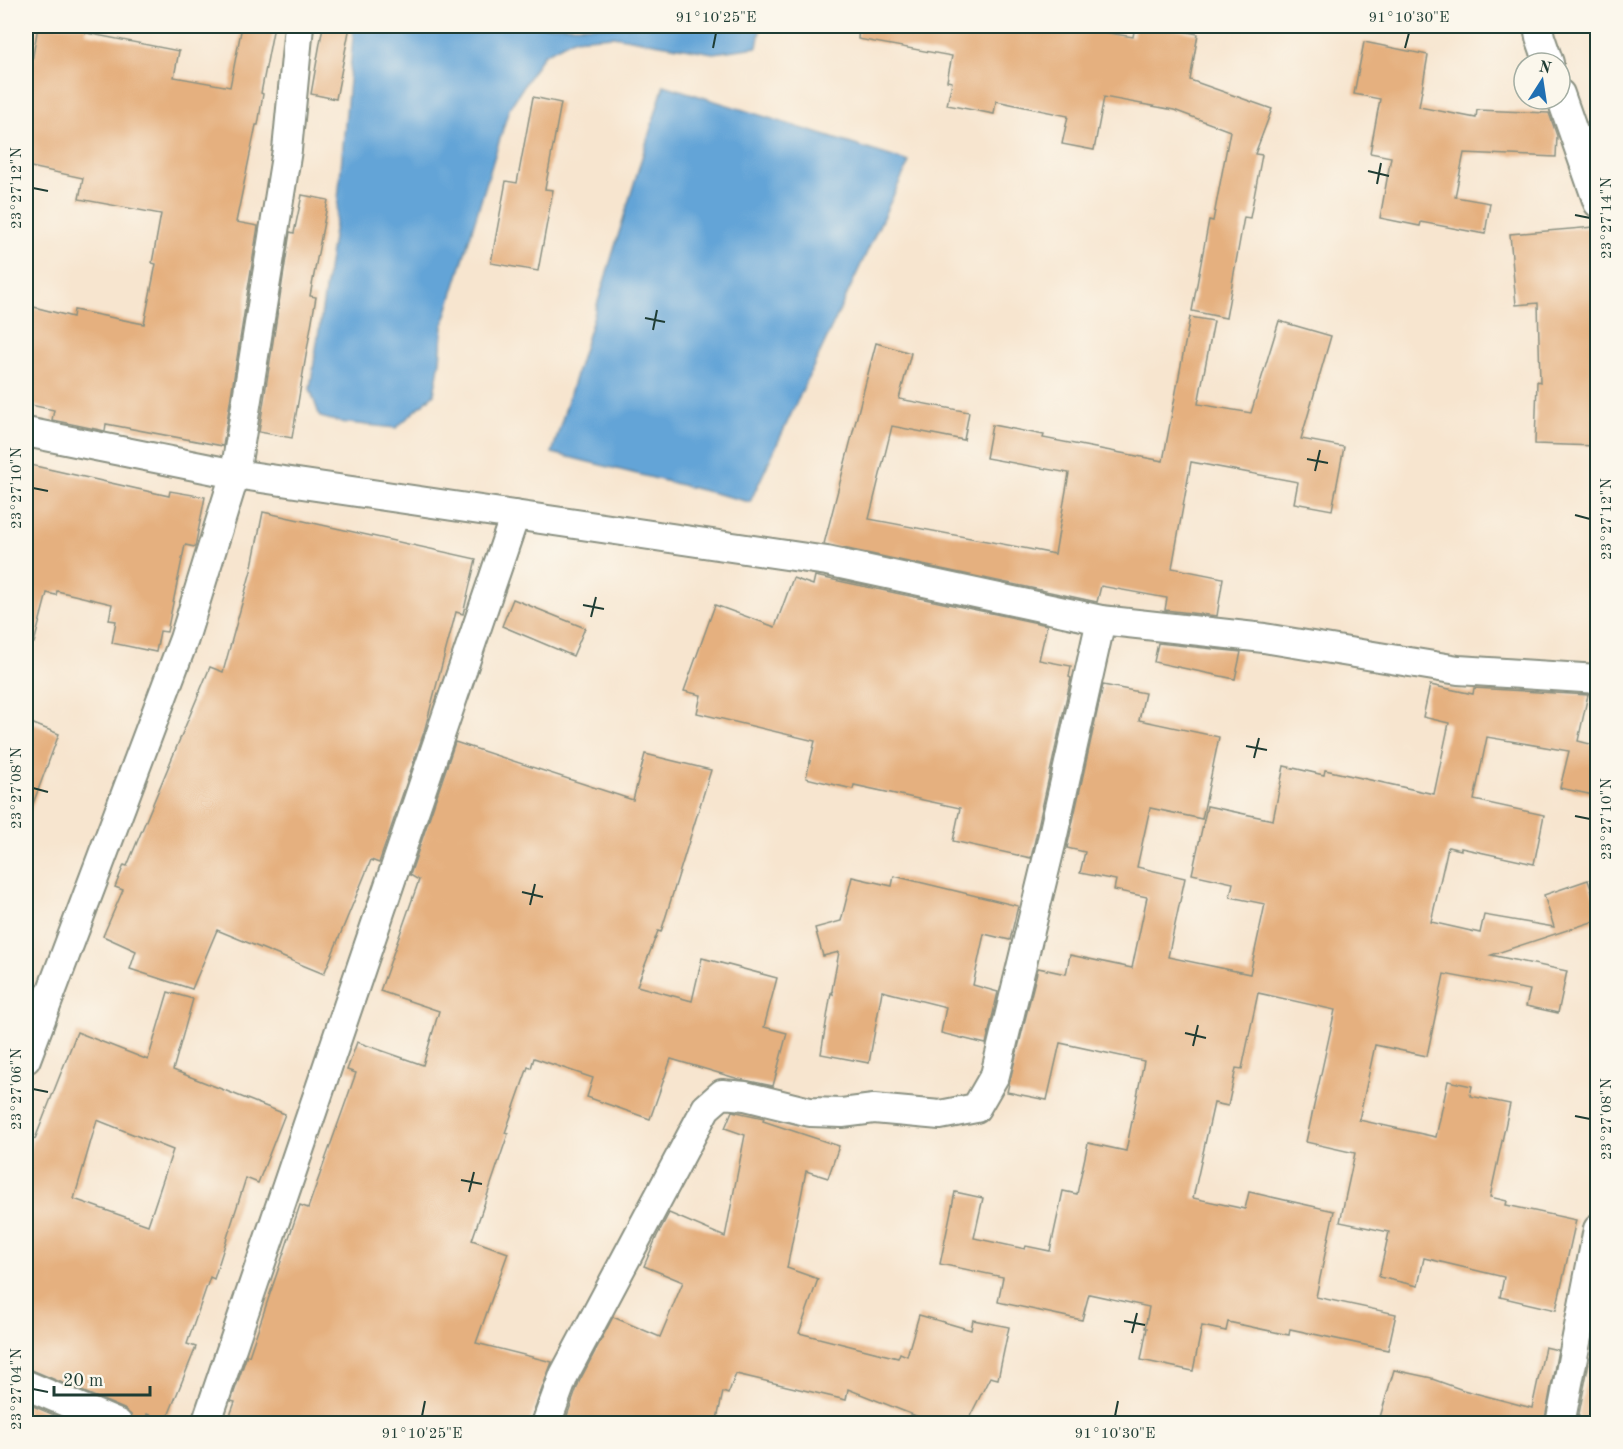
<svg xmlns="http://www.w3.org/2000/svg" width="1623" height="1449" font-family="'Old Standard TT',serif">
<rect width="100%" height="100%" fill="#fbf7ec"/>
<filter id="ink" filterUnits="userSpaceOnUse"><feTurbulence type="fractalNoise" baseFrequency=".0167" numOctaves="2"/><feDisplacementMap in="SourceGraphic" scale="12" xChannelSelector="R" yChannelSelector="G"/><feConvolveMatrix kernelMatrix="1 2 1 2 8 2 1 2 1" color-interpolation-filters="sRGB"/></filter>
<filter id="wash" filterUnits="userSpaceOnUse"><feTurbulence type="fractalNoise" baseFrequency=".008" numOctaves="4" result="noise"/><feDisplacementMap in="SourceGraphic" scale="24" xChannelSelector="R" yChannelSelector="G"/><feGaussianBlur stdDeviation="1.35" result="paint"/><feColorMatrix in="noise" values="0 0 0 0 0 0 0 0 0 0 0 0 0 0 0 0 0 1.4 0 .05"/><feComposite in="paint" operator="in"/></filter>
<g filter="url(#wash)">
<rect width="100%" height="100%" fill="#f7e5cf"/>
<!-- water -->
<g fill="#64a4d7" stroke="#427086" stroke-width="1.5">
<polygon points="354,26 761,26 757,47 713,53 613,36 573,39 543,55 509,109 443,325 440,361 434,394 396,428 339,422 320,417 310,389 337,211"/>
<polygon points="664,85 909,162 750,502 552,453"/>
</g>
<g id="blocks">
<!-- building -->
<g fill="#e5b07f" fill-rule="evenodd">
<polygon points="38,26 87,26 86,33 179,51 174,77 230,87 242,26 274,26 261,93 263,94 258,125 256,125 236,222 258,226 223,446 106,424 105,431 52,420 54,410 26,404 26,305 73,317 74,310 144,324 156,264 152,263 161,214 79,199 83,178 26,166 26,79 29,79"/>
<polygon points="323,26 350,26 336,99 311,94"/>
<polygon points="859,26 1085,26 1084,29 1133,37 1135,26 1156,26 1198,34 1190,80 1272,109 1255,154 1262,155 1250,218 1244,217 1226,318 1192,311 1209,220 1213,221 1230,131 1174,110 1104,97 1094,150 1062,144 1068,116 996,101 994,114 947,105 952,82 947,81 952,56 858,39"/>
<polygon points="1364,42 1428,55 1419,107 1476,118 1477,110 1549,113 1557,136 1556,157 1464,153 1455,197 1490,203 1485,234 1421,222 1420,226 1380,218 1391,157 1370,153 1380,99 1354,94"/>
<polygon points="533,97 561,103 545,189 553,190 538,271 491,263 506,181 517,183"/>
<polygon points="302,195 328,200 310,296 316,297 292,438 259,432 290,232 294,233"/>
<polygon points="1594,227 1598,262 1598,446 1535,444 1537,381 1540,382 1538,303 1516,305 1510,234"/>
<polygon points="1190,317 1214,321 1198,404 1251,413 1279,321 1331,336 1301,439 1344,447 1332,510 1294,503 1298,482 1191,462 1172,568 1223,578 1217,616 1165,610 1167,598 1101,586 1097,602 824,544 876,343 911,353 899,399 969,412 964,440 892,426 869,519 1055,554 1069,473 986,458 992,425 1044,435 1043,438 1163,461"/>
<polygon points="26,464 169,496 170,491 205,497 195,547 185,545 167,632 160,631 156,652 112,643 116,621 109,620 112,604 57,591 56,595 47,593 34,643 26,642"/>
<polygon points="263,512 476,559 463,614 456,612 424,732 379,863 371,860 324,974 217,930 192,989 130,969 136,951 103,936 123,890 115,887 124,865 127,866 210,667 223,672 251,571"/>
<polygon points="815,576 1047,625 1039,660 1071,666 1069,677 1071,678 1031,858 953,841 960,808 854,785 853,789 806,778 815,741 697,713 701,695 684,691 715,605 775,627 793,578 813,585"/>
<polygon points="513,599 585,628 573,656 502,626"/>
<polygon points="1158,643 1241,652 1235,679 1154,662"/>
<polygon points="1103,685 1145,693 1139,720 1219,737 1202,819 1150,808 1137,867 1185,878 1168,957 1250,974 1265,904 1230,897 1233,883 1192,874 1207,806 1273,820 1284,766 1324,775 1325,770 1434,794 1449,723 1423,717 1430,685 1473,694 1474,688 1588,695 1578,741 1598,746 1598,796 1560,788 1569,751 1487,737 1474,800 1544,815 1534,864 1461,848 1461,850 1448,847 1431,922 1480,933 1484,915 1554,927 1544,895 1588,880 1598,910 1598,920 1491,955 1567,971 1558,1013 1526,1006 1530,990 1444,974 1427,1056 1375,1045 1359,1120 1436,1137 1448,1081 1472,1086 1470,1096 1510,1104 1490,1197 1507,1201 1506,1205 1576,1220 1556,1310 1500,1297 1504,1277 1424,1258 1418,1286 1379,1277 1389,1232 1340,1222 1355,1153 1306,1142 1335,1010 1258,993 1242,1069 1236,1068 1228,1106 1214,1103 1193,1198 1245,1209 1249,1192 1334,1211 1316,1297 1396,1314 1388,1350 1290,1329 1289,1335 1228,1322 1226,1331 1202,1326 1193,1371 1141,1360 1147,1328 1145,1328 1149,1307 1089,1294 1082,1320 998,1302 1003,1277 940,1264 955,1192 983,1198 974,1238 1025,1249 1026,1246 1050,1251 1063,1191 1077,1194 1088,1143 1126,1151 1144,1061 1060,1043 1047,1100 1007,1092 1038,968 1066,974 1070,955 1132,968 1147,897 1114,890 1116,880 1080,873 1085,852 1067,848"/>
<polygon points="26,721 59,734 28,817 26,816"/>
<polygon points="455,742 633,800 645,754 711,770 661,932 658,931 637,986 692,1001 702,958 777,978 764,1027 787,1033 773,1086 739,1079 671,1059 650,1119 587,1097 593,1078 534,1058 531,1068 528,1067 505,1133 508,1134 472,1240 508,1253 476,1343 552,1362 531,1418 530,1424 227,1424 235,1402 231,1401 247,1355 249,1356 300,1205 308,1208 356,1073 347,1070 357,1042 423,1065 439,1011 380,991 419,880 410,875"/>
<polygon points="894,876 1018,906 1010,940 984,934 973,985 998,992 986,1044 941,1033 946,1007 882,991 869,1063 821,1054 831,993 833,994 832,990 839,952 823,956 815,928 841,921 852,877 892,886"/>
<path d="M 168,992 L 193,999 L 173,1070 L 285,1114 L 258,1183 L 246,1178 L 214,1279 L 210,1277 L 187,1344 L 196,1347 L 166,1421 L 147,1414 L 145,1424 L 134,1424 L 131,1415 L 124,1409 L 32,1370 L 26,1369 L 26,1164 L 33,1138 L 35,1139 L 77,1032 L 148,1060 ZM 97,1120 L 173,1150 L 148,1225 L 74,1199 Z"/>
<polygon points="732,1111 764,1118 763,1121 839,1146 828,1178 806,1171 787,1268 818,1279 799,1333 898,1358 900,1353 907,1356 919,1315 971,1330 973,1320 1009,1327 998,1379 990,1377 966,1424 936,1424 848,1389 846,1400 736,1374 728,1394 723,1392 716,1424 564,1424 579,1382 613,1317 660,1337 683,1282 644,1266 657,1236 669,1213 725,1237 745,1135 725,1128"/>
<polygon points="1545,1347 1558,1350 1544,1424 1378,1424 1394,1370 1432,1378 1432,1379 1463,1390 1532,1408"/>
<polygon points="1590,1357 1598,1359 1598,1424 1577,1424"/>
<polygon points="26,1403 75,1424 26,1424"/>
</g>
</g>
</g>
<g filter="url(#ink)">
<use href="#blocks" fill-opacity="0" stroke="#8b9182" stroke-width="1.5"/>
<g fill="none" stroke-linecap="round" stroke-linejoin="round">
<!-- street casing -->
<g stroke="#8b9182" stroke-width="32">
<g id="street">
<polyline points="1538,26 1540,37 1549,63"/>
<polyline points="1560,94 1598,203"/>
<polyline points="26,432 235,474 827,561 1101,620 1264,638 1458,670 1598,679"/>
<polyline points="26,1059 184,639 235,474 287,150 299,26"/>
<polyline points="26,1385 118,1424"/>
<polyline points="206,1424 515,515"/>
<polyline points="546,1424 564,1375 706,1108 722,1094 745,1096 810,1112 842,1113 874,1109 940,1115 976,1108 995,1075 1051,844 1101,620"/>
<polyline points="1560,1424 1598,1229"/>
</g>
</g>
<!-- street -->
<use href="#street" stroke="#fff" stroke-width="28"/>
</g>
</g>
<!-- ticks -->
<path fill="none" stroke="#1f3d34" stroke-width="2" d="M 713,48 L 716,33M 1405,48 L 1409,33M 1368,171 L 1389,176M 1377,184 L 1381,163M 33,188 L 48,191M 1575,215 L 1590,218M 645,318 L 665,322M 653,330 L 657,310M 1307,459 L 1328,463M 1315,471 L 1320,450M 33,488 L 48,491M 1575,515 L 1590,519M 583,605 L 604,609M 591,617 L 596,597M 1246,746 L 1267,750M 1254,758 L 1259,738M 33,788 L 48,792M 1575,816 L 1590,819M 522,892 L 543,897M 530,905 L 535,884M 1185,1033 L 1206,1038M 1193,1046 L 1198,1025M 33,1089 L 48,1092M 1575,1116 L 1590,1119M 461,1180 L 482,1184M 469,1192 L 474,1172M 1124,1321 L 1145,1325M 1132,1333 L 1137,1313M 33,1389 L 48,1392M 422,1416 L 425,1401M 1115,1416 L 1118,1401"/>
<!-- margin -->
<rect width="1623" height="1449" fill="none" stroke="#fbf7ec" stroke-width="66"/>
<!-- north arrow -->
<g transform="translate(1542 81) rotate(12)"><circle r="28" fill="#fbf7ec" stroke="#a3ada2" stroke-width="1.5"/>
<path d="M0-4.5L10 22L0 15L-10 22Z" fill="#1f6fb2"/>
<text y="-9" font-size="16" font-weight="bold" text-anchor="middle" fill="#1f3d34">N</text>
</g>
<!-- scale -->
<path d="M54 1386v9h96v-9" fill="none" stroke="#1f3d34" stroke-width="3"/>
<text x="63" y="1386" font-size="18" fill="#1f3d34" stroke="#fbf7ec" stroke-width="4.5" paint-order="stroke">20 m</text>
<rect x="33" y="33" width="1557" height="1383" fill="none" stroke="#1f3d34" stroke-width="2"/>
<g font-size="15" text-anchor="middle" fill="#1f3d34">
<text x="716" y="22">91°10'25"E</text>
<text x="1409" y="22">91°10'30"E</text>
<text transform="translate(16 188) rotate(-90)" y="5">23°27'12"N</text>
<text transform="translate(1606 218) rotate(-90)" y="5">23°27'14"N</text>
<text transform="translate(16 488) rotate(-90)" y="5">23°27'10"N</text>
<text transform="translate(1606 519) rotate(-90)" y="5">23°27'12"N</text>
<text transform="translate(16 788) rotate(-90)" y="5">23°27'08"N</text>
<text transform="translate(1606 819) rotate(-90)" y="5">23°27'10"N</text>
<text transform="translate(16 1089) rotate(-90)" y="5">23°27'06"N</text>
<text transform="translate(1606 1119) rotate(-90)" y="5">23°27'08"N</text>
<text transform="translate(16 1389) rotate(-90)" y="5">23°27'04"N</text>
<text x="422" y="1438">91°10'25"E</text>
<text x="1115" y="1438">91°10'30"E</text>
</g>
</svg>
